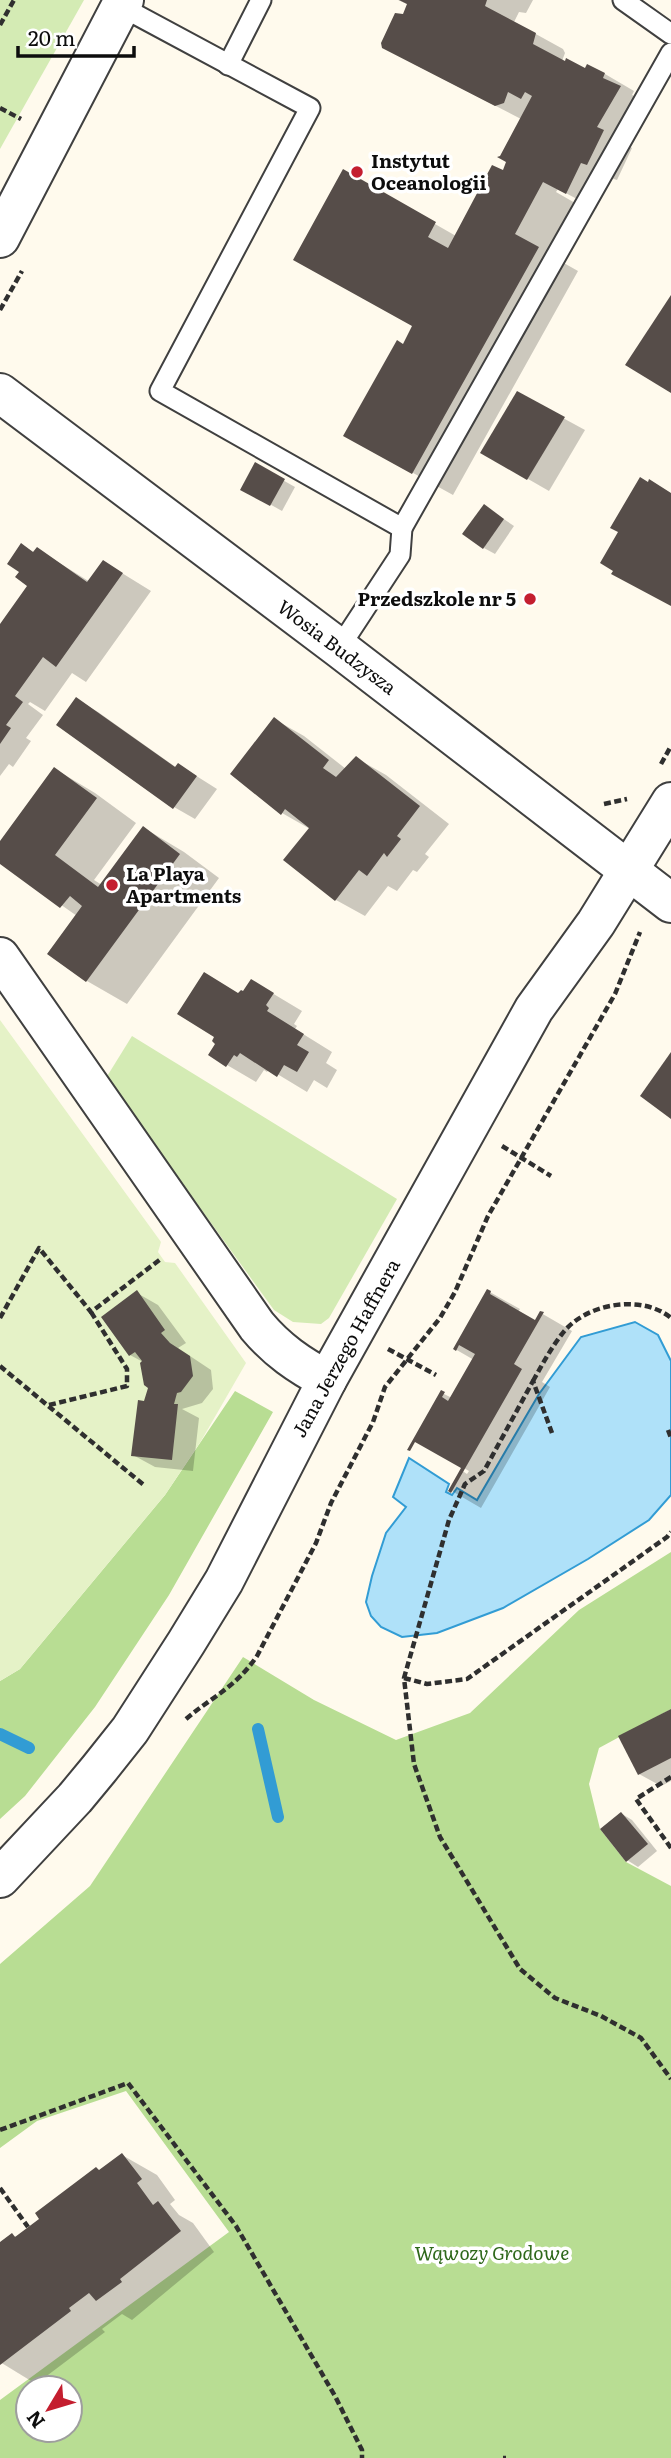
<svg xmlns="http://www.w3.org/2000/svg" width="671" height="2458" font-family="Literata,serif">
<rect width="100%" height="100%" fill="#fffaed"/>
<!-- green -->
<g fill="#d4ebb4">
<polygon points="0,0 84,0 0,149"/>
<polygon points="132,1036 397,1199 329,1318 321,1324 293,1322 274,1310 106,1078"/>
</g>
<!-- forest -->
<g fill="#b8dd93" fill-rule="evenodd">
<polygon points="235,1391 273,1412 169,1595 95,1707 25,1796 0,1819 0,1681 20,1669 165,1495"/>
<path d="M 671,1552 L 671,1709 L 599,1748 L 589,1784 L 600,1829 L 626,1862 L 671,1886 L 671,2458 L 0,2458 L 0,2400 L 229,2232 L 126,2091 L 37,2121 L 0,2148 L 0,1964 L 90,1886 L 243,1657 L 314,1700 L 396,1740 L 470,1713 L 579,1610 ZM 28,2388 L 70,2388 L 70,2430 L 28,2430 Z"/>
</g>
<!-- pitch -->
<polygon fill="#e5f2c7" points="0,1020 161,1242 158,1252 165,1262 175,1263 246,1363 201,1441 165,1495 20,1669 0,1681"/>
<!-- water -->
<polygon fill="#afe1f9" stroke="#329cd4" stroke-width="2" points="635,1322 658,1335 671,1361 671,1495 649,1520 588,1559 503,1608 437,1633 402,1637 381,1627 371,1616 366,1602 372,1576 386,1533 406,1507 393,1497 409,1458 449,1484 446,1492 452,1495 457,1488 477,1500 539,1394 581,1337"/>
<!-- shadow -->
<g fill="#0003">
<polygon points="398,0 533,0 526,13 519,12 514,22 563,49 565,53 562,61 586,70 588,66 605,74 634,91 632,95 649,104 625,144 632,148 617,180 611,178 596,209 558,189 556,192 582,207 555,258 578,271 453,495 386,458 404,346 414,326 344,172 456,236 503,173 521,119 414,64 404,15 409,5"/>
<polygon points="517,393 585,430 549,491 483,453"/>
<polygon points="256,465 295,487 282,511 243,489"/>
<polygon points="495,513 514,526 495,554 484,548"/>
<polygon points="22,545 35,553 37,549 90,582 104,562 151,591 86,682 72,673 45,711 30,702 28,704 43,715 26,738 31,741 13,767 9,764 0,776 0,627 29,586 21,572"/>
<polygon points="76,699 98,712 177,768 179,765 217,789 195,819 174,807"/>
<polygon points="274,719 304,736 346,769 356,758 386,775 449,824 425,854 429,857 417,872 413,870 397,891 388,886 365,916 336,900 310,829 282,813 232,774"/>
<polygon points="55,769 95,793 136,823 94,880 102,885 144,828 184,852 219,878 127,1004 87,981 50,954 77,916 0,862 0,844"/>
<polygon points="252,981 302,1011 294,1024 297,1026 295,1029 332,1052 326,1063 337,1070 327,1088 314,1080 307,1092 269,1069 267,1072 264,1070 256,1082 210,1055 239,995 244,994"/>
<polygon points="488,1291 520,1309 518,1312 536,1322 541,1313 572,1331 542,1382 550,1387 481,1508 450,1490 461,1470 467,1474 469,1471 414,1440 442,1393 452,1398 474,1360 455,1349"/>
<polygon points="137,1293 158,1305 186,1343 178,1348 211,1370 213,1389 202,1403 182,1409 199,1418 193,1471 155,1467 133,1455 149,1390 143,1362 130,1355"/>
<polygon points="671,1711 671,1781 661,1786 639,1774"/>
<polygon points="622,1814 632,1820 657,1851 638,1867 627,1860"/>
<polygon points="122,2155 157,2175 175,2200 170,2204 179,2215 193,2223 214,2252 132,2320 122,2314 102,2329 105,2332 36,2384 0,2362 0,2244 12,2235 17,2237"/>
</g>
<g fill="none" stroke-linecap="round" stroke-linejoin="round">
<!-- stream -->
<g stroke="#329cd4" stroke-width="12">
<polyline points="258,1729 278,1817"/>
<polyline points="0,1734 29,1748"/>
</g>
</g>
<!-- building -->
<g fill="#564d49">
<polygon points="399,0 487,0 485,6 536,33 533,44 565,61 566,58 585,68 587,64 605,73 603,78 621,86 597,127 604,130 587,165 581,163 566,194 543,182 515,234 539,247 412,474 343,436 397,340 403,344 412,326 293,260 343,169 436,222 428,237 448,248 492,165 503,170 506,162 497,157 500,156 532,96 525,92 521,99 508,92 504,103 495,106 382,48 381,43 395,13 403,14 407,4"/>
<polygon points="671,295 671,393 625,365"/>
<polygon points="517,391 565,417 527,480 480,453"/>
<polygon points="255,462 285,479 270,506 240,490"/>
<polygon points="640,477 648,482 649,479 671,493 671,606 611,574 613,571 600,563 618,532 610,528"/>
<polygon points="484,504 504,519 483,549 462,534"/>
<polygon points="21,543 33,552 37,547 87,582 103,560 123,573 56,667 43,657 15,696 23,702 6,725 11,728 0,744 0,624 27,586 15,577 19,572 7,564"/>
<polygon points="76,697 175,767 178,763 197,776 173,809 56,725"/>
<polygon points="274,717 329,760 323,768 336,777 356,756 420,806 397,836 401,839 387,857 384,853 367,876 359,870 335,901 283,860 309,828 285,809 281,815 230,774"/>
<polygon points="54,767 97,798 55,855 98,887 143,826 180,854 86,982 47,954 82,906 70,896 60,908 0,864 0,841"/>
<polygon points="204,972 238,993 241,990 243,991 251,979 274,993 266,1005 269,1008 267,1011 304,1034 297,1045 309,1052 297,1072 284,1065 277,1077 240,1053 237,1057 234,1055 226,1067 208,1055 215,1044 212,1041 214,1037 177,1014"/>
<polygon points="671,1052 671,1119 640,1096"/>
<polygon points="487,1289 491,1291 490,1294 535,1320 540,1311 544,1312 514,1364 522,1369 451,1493 448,1491 461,1468 415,1442 410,1451 407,1450 441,1390 445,1392 442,1397 448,1401 475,1354 459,1345 456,1351 453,1349"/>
<polygon points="137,1290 165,1330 161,1333 170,1343 190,1356 193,1376 181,1392 177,1393 174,1404 178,1404 172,1460 131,1456 138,1400 144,1401 148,1388 144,1385 140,1363 142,1361 135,1352 129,1356 101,1317"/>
<polygon points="671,1709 671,1758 638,1775 618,1736"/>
<polygon points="621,1812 648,1844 626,1862 600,1829"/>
<polygon points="122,2153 142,2179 137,2183 153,2205 158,2201 181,2231 120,2279 122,2282 96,2301 89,2293 69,2308 71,2311 0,2365 0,2242 12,2233 15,2237 39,2219 35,2213 96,2167 99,2170"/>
</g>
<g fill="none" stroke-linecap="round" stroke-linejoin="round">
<!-- service casing -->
<g stroke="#404040" stroke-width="23">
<g id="service">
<polyline points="623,0 671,34"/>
<polyline points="120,6 310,108 160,391 402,528 671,53"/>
<polyline points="228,65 261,0"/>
<polyline points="339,648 400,555 402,528"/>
</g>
</g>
<!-- minor casing -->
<g stroke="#404040" stroke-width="42">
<g id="minor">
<polyline points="0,393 339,648 671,903"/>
<path d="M 0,957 L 257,1326 C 277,1350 299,1365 327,1380"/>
</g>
</g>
<!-- tertiary casing -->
<g stroke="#404040" stroke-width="42">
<g id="tertiary">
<polyline points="0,238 124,0"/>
<polyline points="0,1878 75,1798 99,1769 130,1730 186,1643 224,1581 327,1380 534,1009 596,923 671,802"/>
</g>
</g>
<!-- path -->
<g stroke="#2f2f2f" stroke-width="4.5" stroke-dasharray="7 3.5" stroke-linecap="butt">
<polyline points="0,25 14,0"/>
<polyline points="0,108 21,119"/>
<polyline points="0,310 22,271"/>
<polyline points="661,764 671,746"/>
<polyline points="604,804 627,799"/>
<polyline points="502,1146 551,1176"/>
<polyline points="0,1318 39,1248 91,1312 162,1258"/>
<polyline points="388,1349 436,1375"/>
<polyline points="0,1366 145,1486"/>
<path d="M 533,1381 C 542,1365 551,1348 562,1334 C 584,1304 641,1293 671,1318"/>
<polyline points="49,1405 127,1386 127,1369 91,1312"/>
<polyline points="668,1430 671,1438"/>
<polyline points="552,1433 533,1381 484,1471 465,1484 449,1520 404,1678 414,1764 440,1837 520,1969 555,1998 601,2016 641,2038 671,2079"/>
<polyline points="404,1678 427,1684 467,1679 667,1537 671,1532"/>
<path d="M 186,1719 C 213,1696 235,1688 257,1656 L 316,1543 L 331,1503 L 373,1422 L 385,1387 L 440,1318 L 455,1292 L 488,1216 L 615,994 L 640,932"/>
<polyline points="671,1777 636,1799 671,1848"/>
<polyline points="0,2130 128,2083 236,2226 335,2396 362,2450 362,2458"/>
<polyline points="0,2188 28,2227"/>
<polyline points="503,2458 506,2458"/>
</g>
<!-- service -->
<use href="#service" stroke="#fff" stroke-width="19"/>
<!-- minor -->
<use href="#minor" stroke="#fff" stroke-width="38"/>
<!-- tertiary -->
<use href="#tertiary" stroke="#fff" stroke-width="38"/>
</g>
<!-- markers -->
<g fill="#c41e2f" stroke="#fff" stroke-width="2.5">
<circle cx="357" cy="172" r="7"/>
<circle cx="530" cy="599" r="7"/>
<circle cx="112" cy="885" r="7"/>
</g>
<g text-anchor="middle" stroke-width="7" stroke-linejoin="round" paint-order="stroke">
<!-- poi labels -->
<g font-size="19" font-weight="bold" fill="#0d0d0d" stroke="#fff" text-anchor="start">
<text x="371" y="168">Instytut<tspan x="371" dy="22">Oceanologii</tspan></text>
<text x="516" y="606" text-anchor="end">Przedszkole nr 5</text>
<text x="126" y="881">La Playa<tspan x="126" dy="22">Apartments</tspan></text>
</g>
<!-- street labels -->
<g font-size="19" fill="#0d0d0d" stroke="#fff">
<text transform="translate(337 647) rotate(37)" y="7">Wosia Budzysza</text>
<text transform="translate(346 1348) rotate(-61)" y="7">Jana Jerzego Haffnera</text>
</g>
<!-- park labels -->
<g font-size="19" font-style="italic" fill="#2e681a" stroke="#fff">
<text x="492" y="2260">Wąwozy Grodowe</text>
</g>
</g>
<!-- north arrow -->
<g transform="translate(49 2409) rotate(232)"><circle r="33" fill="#ffffff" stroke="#9e9e9e" stroke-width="2"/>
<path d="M0-5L12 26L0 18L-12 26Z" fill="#c41e2f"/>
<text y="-10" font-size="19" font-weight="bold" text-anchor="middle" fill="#0d0d0d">N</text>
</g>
<!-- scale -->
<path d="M18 46v10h116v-10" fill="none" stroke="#0d0d0d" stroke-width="3.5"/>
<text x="28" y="46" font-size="21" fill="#0d0d0d" stroke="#ffffff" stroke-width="5" paint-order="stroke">20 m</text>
</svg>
